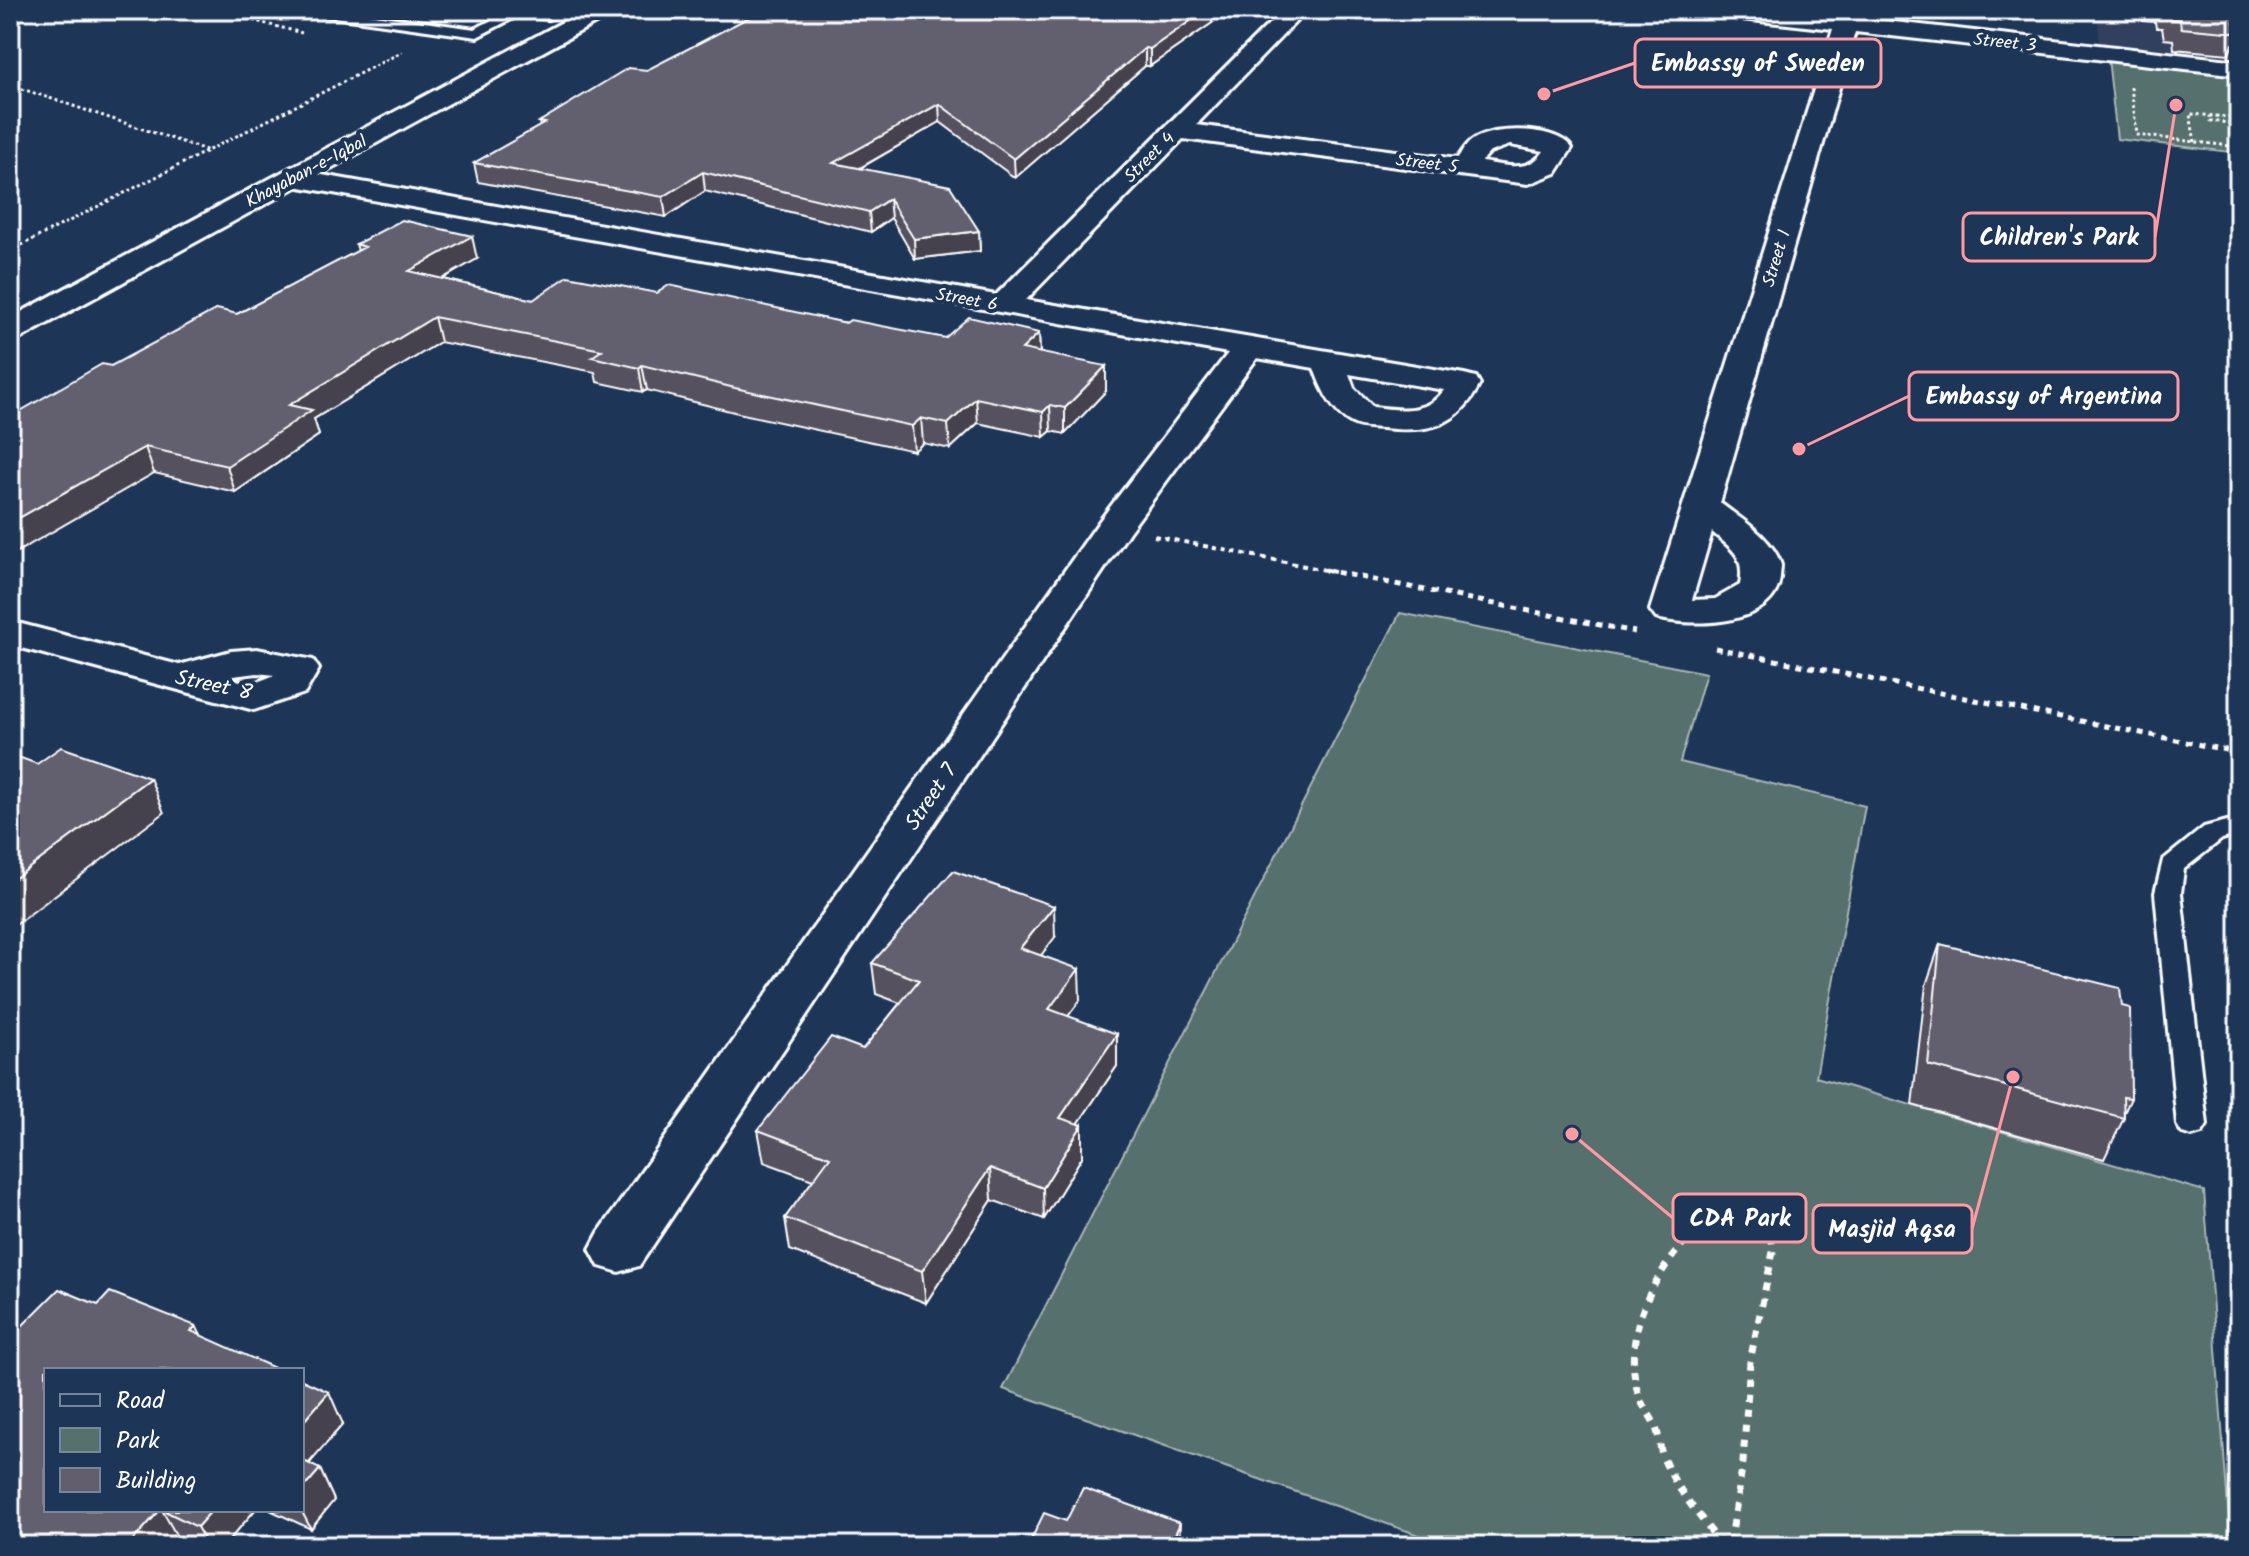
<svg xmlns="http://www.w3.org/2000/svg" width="2249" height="1556" font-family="Kalam,sans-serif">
<rect width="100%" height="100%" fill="#1d3557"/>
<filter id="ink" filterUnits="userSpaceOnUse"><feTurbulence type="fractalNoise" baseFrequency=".0125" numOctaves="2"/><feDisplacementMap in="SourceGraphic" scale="16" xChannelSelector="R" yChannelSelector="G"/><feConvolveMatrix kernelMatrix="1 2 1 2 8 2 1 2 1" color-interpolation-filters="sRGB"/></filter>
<g filter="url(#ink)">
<!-- built -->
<polygon fill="#32415e" points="2098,10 2239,10 2239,57 2099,43"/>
<!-- green -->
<g fill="#56706d" stroke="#aab8b6" stroke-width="2">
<polygon points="2108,58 2239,71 2239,153 2117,139"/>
<polygon points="1400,613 1706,673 1680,762 1865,806 1816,1077 2204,1191 2231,1546 1450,1546 1003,1389"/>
</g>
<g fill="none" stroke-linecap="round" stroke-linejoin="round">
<!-- lane casing -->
<g stroke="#fff" stroke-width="6">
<g id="lane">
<polygon points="338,10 475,29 504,13 500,10 537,10 554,15 548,19 519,15 477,37 319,15 313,11"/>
<polygon points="2239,818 2239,834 2222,839 2184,869 2181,893 2207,1125 2202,1133 2192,1136 2182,1133 2177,1125 2155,893 2163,860 2204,827"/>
</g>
</g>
<!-- street casing -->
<g stroke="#fff" stroke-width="6">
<g id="street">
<path d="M 1283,10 L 1307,10 L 1196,125 L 1457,159 C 1462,152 1466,144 1474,139 C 1495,126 1557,126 1572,148 L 1556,173 L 1528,184 L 1183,139 L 1026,300 L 1464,374 L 1476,377 L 1480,384 C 1458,427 1429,433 1382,428 C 1373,427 1360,428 1352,423 C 1332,413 1321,388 1314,368 L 1257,358 L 1129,532 L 639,1266 L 619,1272 L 599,1266 L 590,1249 L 599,1232 L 1101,519 L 1228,353 L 294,186 L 284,184 L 280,178 L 284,172 L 294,170 L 996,295 ZM 1510,145 L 1544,151 C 1529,174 1505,165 1481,162 L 1490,152 ZM 1349,374 L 1444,390 C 1427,415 1399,410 1373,407 L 1354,388 Z"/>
<path d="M 1712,10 L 1783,10 L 1837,16 L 1839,10 L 1861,10 L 1859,18 L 2239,61 L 2239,75 L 1855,32 L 1720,503 C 1741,519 1773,538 1781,565 C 1781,567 1780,576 1780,578 C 1774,627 1692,627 1656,618 L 1650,610 L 1833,29 L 1723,17 ZM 1712,532 C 1733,550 1745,555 1740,585 L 1715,599 L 1692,600 Z"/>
<path d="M 10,621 L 179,665 L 231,651 L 257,649 L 313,660 L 319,669 L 305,693 L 254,710 L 10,645 ZM 257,673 L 275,675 L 252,684 L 225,677 Z"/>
</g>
</g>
<!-- primary casing -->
<g stroke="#fff" stroke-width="6">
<polygon id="primary" points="585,10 613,10 610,15 21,338 10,340 10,318"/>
</g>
<!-- path-far3 -->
<g stroke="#fff" stroke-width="3" stroke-dasharray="3 3" stroke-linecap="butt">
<polyline points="212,10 302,33"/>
<polyline points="10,85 209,151"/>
<polyline points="2131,87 2137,135 2239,147"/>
<polyline points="2229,121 2239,122"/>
<polyline points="2195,142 2190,114 2229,117 2229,123 2210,121 2210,116"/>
<polyline points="16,248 402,52"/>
</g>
<!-- path-far2 -->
<g stroke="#fff" stroke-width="4" stroke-dasharray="5 5" stroke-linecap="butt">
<polyline points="10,251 20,246"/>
<polyline points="1154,536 1335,572"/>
</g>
<!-- path-far1 -->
<g stroke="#fff" stroke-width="5" stroke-dasharray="6 6" stroke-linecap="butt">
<polyline points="1325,570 1635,632"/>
<polyline points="1715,648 2236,752 2239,768"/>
</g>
<!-- path -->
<g stroke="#fff" stroke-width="7" stroke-dasharray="8 8" stroke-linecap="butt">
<path d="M 1722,1546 C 1702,1518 1678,1492 1664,1460 C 1659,1449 1660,1437 1655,1425 C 1650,1414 1641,1405 1638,1393 C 1623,1340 1647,1287 1680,1247 C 1698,1226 1720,1201 1749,1201 L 1764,1211 L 1770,1223 L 1773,1252 L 1750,1361 L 1743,1462 L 1730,1546"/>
<polyline points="1982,1546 2009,1542 2039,1546"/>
</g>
<!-- lane -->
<use href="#lane" fill="#1d3557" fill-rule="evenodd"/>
<!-- street -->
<use href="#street" fill="#1d3557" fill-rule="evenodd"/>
<!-- primary -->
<use href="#primary" fill="#1d3557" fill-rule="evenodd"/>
</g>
<!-- wall -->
<g fill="#54515f" stroke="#fff" stroke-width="2">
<polygon points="1910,10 2030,10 2001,21 1964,11 1948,17 1910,11"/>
<polygon points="2132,10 2239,10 2239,45 2233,44 2229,54 2174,49 2173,40 2164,39 2162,28 2156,28 2155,22 2143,21 2142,15 2133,14"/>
<polygon points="1212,23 1150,66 1145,66 1015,178 940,122 859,169 979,231 980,251 915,259 891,218 871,232 705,191 666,217 478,182 474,163 540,126 539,122 647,70"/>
<polygon points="356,244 477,259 443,279 533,300 657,293 945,338 1039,333 1040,352 1106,391 1065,434 1051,431 1044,437 978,423 950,449 923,443 914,451 738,413 647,390 643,392 597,382 595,372 440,342 314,419 319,435 235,492 154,473 111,366 237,314 358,251"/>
<polygon points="1055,937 1040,956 1080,1000 1068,1016 1117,1066 1078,1124 1082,1125 1082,1157 1044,1219 992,1200 926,1303 790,1250 785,1218 813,1180 764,1162 758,1130 863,1049 900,1003 876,994 872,963"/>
<polygon points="1940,944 2131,1098 2124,1113 2124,1118 2104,1159 1912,1105 1926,985"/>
<polygon points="98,1305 196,1326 200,1335 46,1510 255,1510 224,1546 192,1546 179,1540 10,1546 10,1338"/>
<polygon points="302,1380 343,1424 309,1464 320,1469 334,1500 311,1529 270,1510 302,1510"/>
</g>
<!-- shaded-wall -->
<g fill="#45424d" stroke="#fff" stroke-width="2">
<polygon points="1206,10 1212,10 1212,23 1150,66 1150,49"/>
<polygon points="1950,10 1964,10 1948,17"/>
<polygon points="2005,10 2030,10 2001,21"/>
<polygon points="1145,48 1145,66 1015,178 1014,159"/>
<polygon points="939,104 940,122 835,182 833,163"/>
<polygon points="703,172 705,191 666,217 663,197"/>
<polygon points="889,199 891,218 871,232 869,212"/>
<polygon points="979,231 980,251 915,259 914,239"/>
<polygon points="472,236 477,259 415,294 409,271"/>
<polygon points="434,317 440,342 314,419 319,435 235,492 227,466 289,405"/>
<polygon points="1039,333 1040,357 1022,349"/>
<polygon points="642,365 647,390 643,392 639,368"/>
<polygon points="1106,366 1106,391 1065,434 1065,408"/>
<polygon points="976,398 978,423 950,449 948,424"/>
<polygon points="1050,405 1051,431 1044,437 1043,412"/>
<polygon points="921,418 923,443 914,451 912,426"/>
<polygon points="145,447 154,473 10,556 10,523"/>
<polygon points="150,778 164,813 10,929 10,882"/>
<polygon points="1054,906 1055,937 1022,980 1020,948"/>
<polygon points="1079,969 1080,1000 1050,1041 1049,1009"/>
<polygon points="1117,1034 1117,1066 1061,1149 1060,1118"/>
<polygon points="1082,1125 1082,1157 1044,1219 1043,1188"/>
<polygon points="990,1168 992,1200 926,1303 922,1271"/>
<polygon points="196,1326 212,1357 191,1331"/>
<polygon points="329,1392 343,1424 302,1471 302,1423"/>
<polygon points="320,1469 334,1500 311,1529 301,1510 302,1490"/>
<polygon points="160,1510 162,1510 179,1540 173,1546 128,1546"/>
<polygon points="212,1510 255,1510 224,1546 208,1546 197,1527"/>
<polygon points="1180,1523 1179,1546 1170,1546"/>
</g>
<!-- building -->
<g fill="#625e6e" stroke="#fff" stroke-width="2">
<polygon points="763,10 1206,10 1150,49 1145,48 1014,159 939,104 833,163 950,186 979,231 914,239 889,199 869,212 703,172 663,197 474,163 545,123 539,122 628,68 647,70"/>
<polygon points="2169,10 2239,10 2239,23 2234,22 2237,33 2181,28 2180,20 2171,19"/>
<polygon points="402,220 472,236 409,271 533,300 568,276 657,293 669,285 846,323 850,320 945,338 969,317 1039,333 1022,349 1106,366 1065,408 1050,405 1043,412 976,398 948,424 921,418 912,426 735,388 642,365 639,368 592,357 602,350 434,317 289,405 312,410 227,466 145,447 10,523 10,417 102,364 111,366 217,309 237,314 365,247 356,244"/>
<polygon points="61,747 150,778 10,882 10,754 37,764"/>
<polygon points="953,871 1054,906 1020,948 1079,969 1049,1009 1117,1034 1060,1118 1082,1125 1043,1188 990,1168 922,1271 785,1218 830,1157 758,1130 831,1037 863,1049 919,980 872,963"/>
<polygon points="1940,944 2120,988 2122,1006 2130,1008 2131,1098 2123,1097 2124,1118 1928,1065"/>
<polygon points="59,1289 98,1305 110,1292 196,1326 191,1331 279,1370 46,1370 46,1510 160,1510 128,1546 10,1546 10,1376 16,1370 10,1368 10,1338"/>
<polygon points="302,1380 329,1392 302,1423"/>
<polygon points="302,1460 320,1469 302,1490"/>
<polygon points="1083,1488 1180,1523 1170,1546 1028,1546 1044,1513 1066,1521"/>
<polygon points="163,1510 212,1510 197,1527"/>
</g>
</g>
<g text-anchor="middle" stroke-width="8" stroke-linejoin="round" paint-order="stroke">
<!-- far-street labels -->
<g font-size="18" fill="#fff" stroke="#1d3557">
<text transform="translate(2005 42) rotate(6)" y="6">Street 3</text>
<text transform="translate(1149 157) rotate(-45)" y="6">Street 4</text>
<text transform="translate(1427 163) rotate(7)" y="6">Street 5</text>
<text transform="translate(306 171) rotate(-28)" y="6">Khayaban-e-Iqbal</text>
<text transform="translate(1776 258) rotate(-73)" y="6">Street 1</text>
<text transform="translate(967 299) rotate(10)" y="6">Street 6</text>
</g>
<!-- street labels -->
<g font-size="22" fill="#fff" stroke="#1d3557">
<text transform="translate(214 684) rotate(12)" y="8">Street 8</text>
<text transform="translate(930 796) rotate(-56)" y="8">Street 7</text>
</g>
</g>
<!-- callouts -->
<path fill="none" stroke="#ff9aa2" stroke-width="3" d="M1544 94L1635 63M2176 105L2155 237M1799 449L1909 396M1572 1134L1673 1218M2013 1077L1972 1229"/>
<g fill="#ff9aa2" stroke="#1d3557" stroke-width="3">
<circle cx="1544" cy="94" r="8"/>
<circle cx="2176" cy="105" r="8"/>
<circle cx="1799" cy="449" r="8"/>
<circle cx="1572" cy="1134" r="8"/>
<circle cx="2013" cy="1077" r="8"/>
</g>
<g fill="#1d3557" stroke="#ff9aa2" stroke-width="3">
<rect x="1635" y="39" width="246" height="48" rx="8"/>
<rect x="1963" y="213" width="192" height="48" rx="8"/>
<rect x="1909" y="372" width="269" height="48" rx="8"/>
<rect x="1673" y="1194" width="133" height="48" rx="8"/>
<rect x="1813" y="1205" width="159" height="48" rx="8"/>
</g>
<g font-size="24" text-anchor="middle" font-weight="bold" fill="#fff">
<text x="1758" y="71">Embassy of Sweden</text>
<text x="2059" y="245">Children's Park</text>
<text x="2044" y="404">Embassy of Argentina</text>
<text x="1740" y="1226">CDA Park</text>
<text x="1892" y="1237">Masjid Aqsa</text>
</g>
<!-- margin -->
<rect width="2249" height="1556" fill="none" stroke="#1d3557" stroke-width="40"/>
<rect x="20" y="20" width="2209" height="1516" fill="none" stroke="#fff" stroke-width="3" filter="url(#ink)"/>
<!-- legend -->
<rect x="44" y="1368" width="260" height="144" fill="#1d3557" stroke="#77869a" stroke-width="2"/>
<rect x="60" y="1394" width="40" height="12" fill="#1d3557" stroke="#77869a" stroke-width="2"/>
<text x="116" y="1408" font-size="24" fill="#ffffff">Road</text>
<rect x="60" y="1428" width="40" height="24" fill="#56706d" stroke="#77869a" stroke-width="2"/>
<text x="116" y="1448" font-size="24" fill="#ffffff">Park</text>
<rect x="60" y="1468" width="40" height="24" fill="#625e6e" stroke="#77869a" stroke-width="2"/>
<text x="116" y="1488" font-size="24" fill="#ffffff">Building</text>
</svg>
